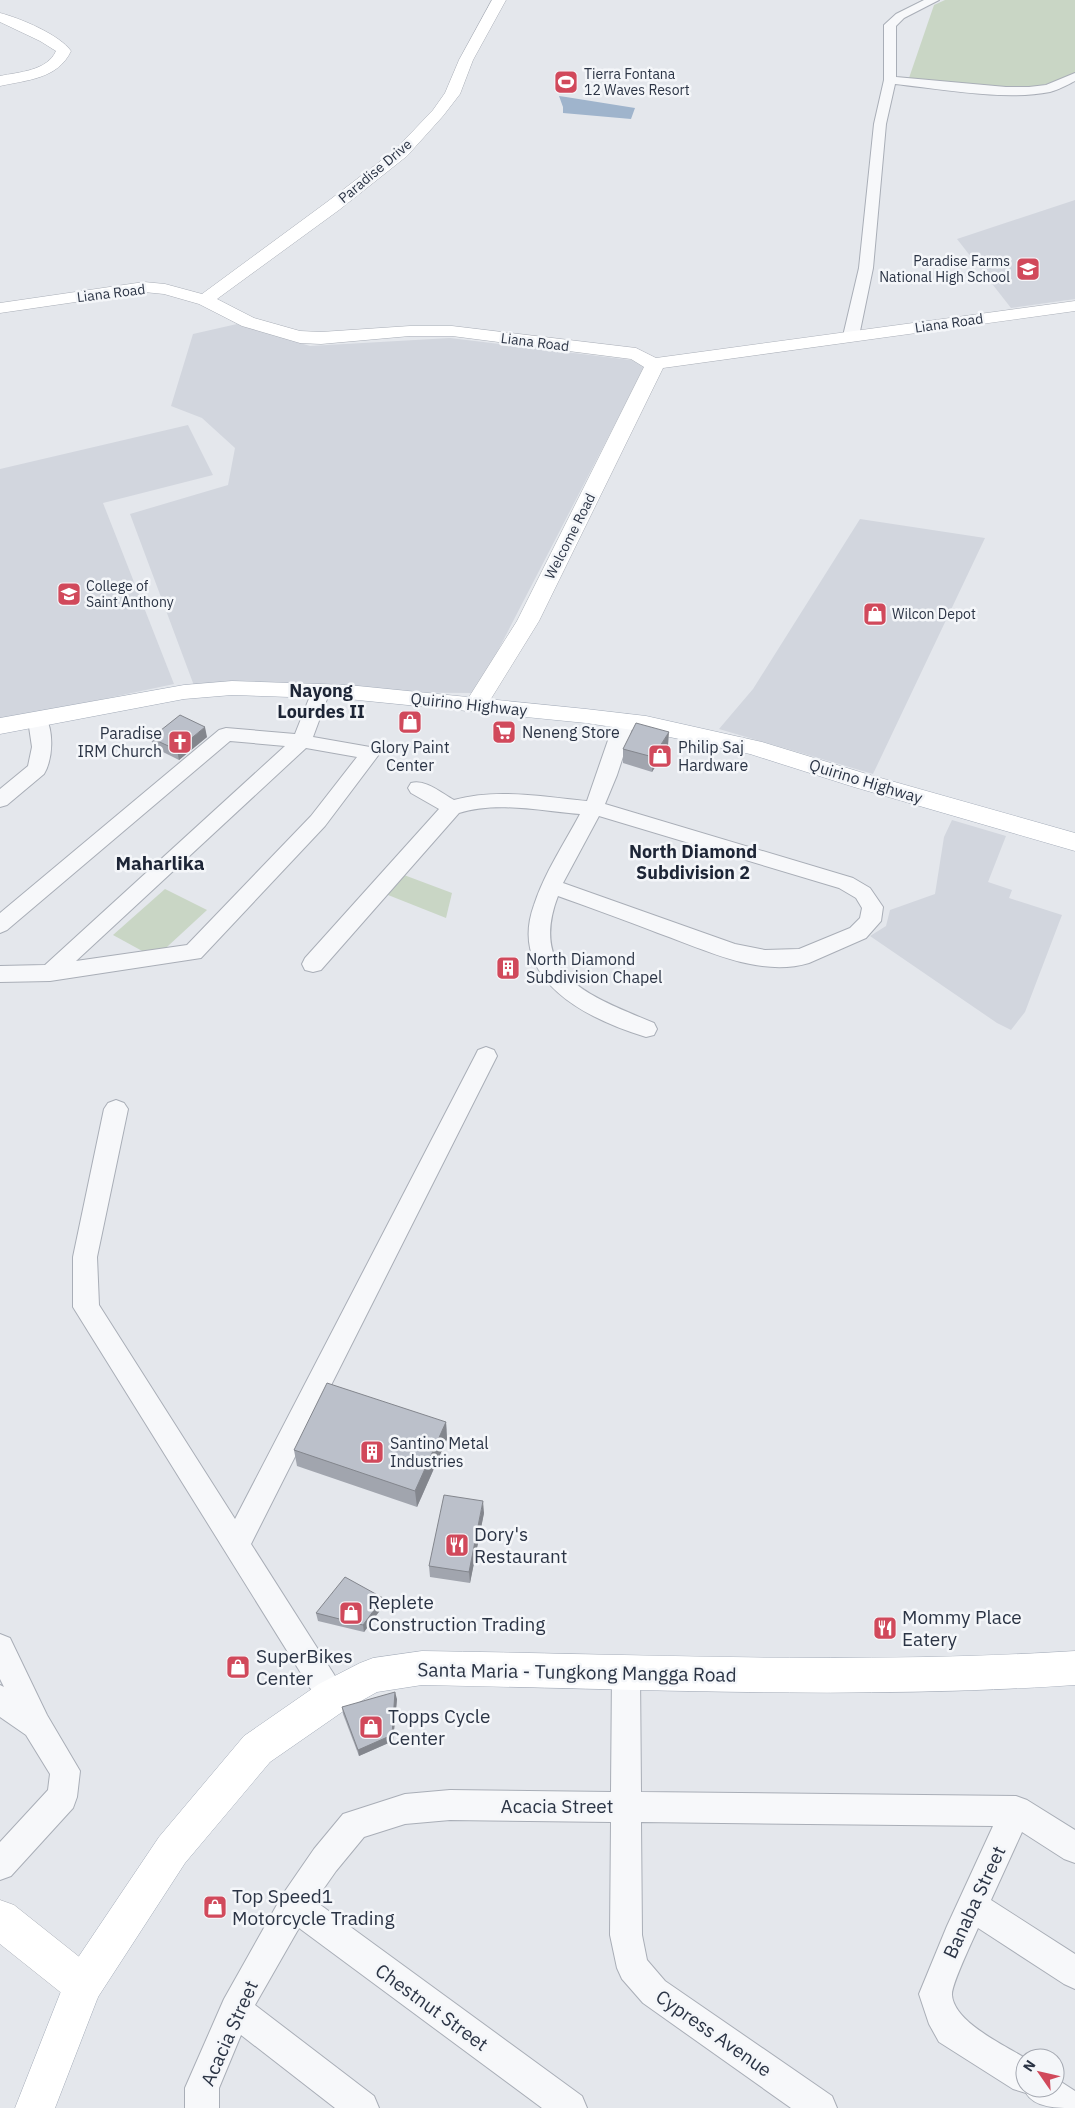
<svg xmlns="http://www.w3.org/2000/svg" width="1075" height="2108" font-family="'IBM Plex Sans',sans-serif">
<rect width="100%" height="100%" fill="#e4e7ec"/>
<!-- built -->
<g fill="#d2d6de">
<polygon points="1075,200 1075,299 1011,308 957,239"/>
<polygon points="237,324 310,346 450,338 647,362 476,693 196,691 130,514 228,485 235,448 202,418 171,406 193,334"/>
<polygon points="188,425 213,475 103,503 174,684 0,721 0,469"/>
<polygon points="860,519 985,538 873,774 719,729 753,689"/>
<polygon points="952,820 1006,836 988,882 1012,890 1009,898 1062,915 1025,1012 1011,1030 997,1023 870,936 886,926 890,910 935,894 944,837"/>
</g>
<!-- green -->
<g fill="#c9d6c5">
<polygon points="945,0 1075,0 1075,76 1028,89 909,78 934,5"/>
<polygon points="396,872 452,893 446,918 378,891"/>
<polygon points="165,889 207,910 155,958 113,935"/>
</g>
<!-- water -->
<polygon fill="#9fb4cc" points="559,96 566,97 635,108 631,119 563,113 563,107"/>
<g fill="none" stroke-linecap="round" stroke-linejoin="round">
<!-- street casing -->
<g stroke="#a9aeb7" stroke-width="2">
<g id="street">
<path d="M 924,0 L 939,0 L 904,18 L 896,26 L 896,77 L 1006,87 L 1029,87 L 1046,85 L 1075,73 L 1075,81 C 1067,85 1058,90 1050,92 C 1006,101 941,89 895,84 L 886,124 L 873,268 L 859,336 L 856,339 L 846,339 L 843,336 L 859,268 L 874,124 L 884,80 L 884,25 L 896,14 Z"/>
<path d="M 321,685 L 328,687 L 330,691 L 313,737 L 370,747 L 377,748 L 380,753 L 325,826 L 201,958 L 50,981 L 0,982 L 0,966 L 45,965 L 285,746 L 230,741 L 7,930 L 0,933 L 0,913 L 219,730 L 226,728 L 295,734 L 312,691 L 314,687 ZM 306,748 L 357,757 L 311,816 L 187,945 L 76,961 Z"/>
<path d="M 38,714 L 45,716 C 54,731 53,759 44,774 L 7,805 L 0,807 L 0,789 L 28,766 L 32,747 L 28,720 L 31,716 Z"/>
<path d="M 625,714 L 632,716 L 635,720 L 617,775 L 605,804 L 853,878 L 870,888 L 883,907 L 881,921 L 866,938 L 809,963 C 759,978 704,949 658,933 C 625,920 591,908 558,896 C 527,977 593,997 654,1023 L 657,1029 L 654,1035 L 646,1037 C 587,1019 507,980 534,905 C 545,872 564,844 580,814 C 541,811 497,801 459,813 L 321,970 L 313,972 L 305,970 L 302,964 L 305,958 L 439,809 L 411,793 L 408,788 L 411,783 C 426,779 441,793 454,800 C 497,788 543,797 587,801 L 615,720 L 618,716 ZM 599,816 L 839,888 L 856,898 L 862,908 L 860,918 L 850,928 L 799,949 L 765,950 L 735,944 L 563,883 Z"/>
<polygon points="486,1047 494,1050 497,1056 251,1544 342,1687 347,1697 342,1707 332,1712 322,1707 73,1307 73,1257 104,1109 108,1103 116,1100 124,1103 128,1109 97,1257 99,1305 235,1519 475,1056 478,1050"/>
<polygon points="0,1634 10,1638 47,1715 80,1771 77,1797 73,1808 11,1876 0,1880 0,1842 48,1790 50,1774 26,1735 0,1717 0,1685 4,1687 0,1679"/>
<path d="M 626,1659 L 636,1663 L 640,1673 L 641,1792 L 1016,1796 L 1027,1800 L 1075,1830 L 1075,1863 L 1064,1859 L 1022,1832 L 991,1900 L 1075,1954 L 1075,1989 L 1064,1984 L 978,1928 C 973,1940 951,1985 952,1995 C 954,2022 1004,2045 1025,2058 L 1025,2088 L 1055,2088 L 1055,2078 L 1075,2091 L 1075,2108 C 1057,2108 1035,2108 1026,2093 L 1013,2089 L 939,2042 L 929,2024 L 919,1994 L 947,1926 L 993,1826 L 641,1822 L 642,1935 L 647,1960 L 665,1981 L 832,2096 L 837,2108 L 791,2108 L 643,2003 L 622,1979 L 617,1968 L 610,1935 L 611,1822 L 450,1820 L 405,1824 L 364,1837 L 336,1871 L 315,1901 L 582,2096 L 587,2108 L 542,2108 L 299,1928 L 255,2005 L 374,2096 L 379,2108 L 335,2108 L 241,2035 L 219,2088 L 219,2108 L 185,2108 L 185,2088 L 224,1999 L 283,1894 L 314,1849 L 343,1814 L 405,1794 L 450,1790 L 611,1792 L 612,1673 L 616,1663 Z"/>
</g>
</g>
<!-- secondary casing -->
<g stroke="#a9aeb7" stroke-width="1">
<g id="secondary">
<polygon points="492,0 506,0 473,60 460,94 443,116 407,156 339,210 217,299 254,318 300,331 321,332 410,326 452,326 636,348 656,358 1075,301 1075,311 663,368 539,621 484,710 476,712 468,710 464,705 517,621 644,367 631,359 452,336 410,336 321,344 300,343 242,326 199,304 164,294 144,292 0,313 0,303 144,282 165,284 202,294 327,202 395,150 433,110 445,93 459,60"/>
<path d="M 0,13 C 20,18 60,35 71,51 C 58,79 27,80 0,86 L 0,76 C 19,72 47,71 56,51 L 40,41 L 0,22 Z"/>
<polygon points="0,1900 14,1905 97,1971 103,1985 97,1999 83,2005 69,1999 0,1944"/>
</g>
</g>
<!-- primary casing -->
<g stroke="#a3abb8" stroke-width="1">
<g id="primary">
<polygon points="232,681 348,685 586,709 646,716 762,742 870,775 1075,833 1075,851 854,787 750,754 646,732 586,723 348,699 232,695 184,699 0,734 0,718 184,685"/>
<path d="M 422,1651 C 640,1654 858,1665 1075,1651 L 1075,1685 C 858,1700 640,1689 422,1685 L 377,1692 L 345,1710 L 270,1762 L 185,1863 L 98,1997 L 55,2108 L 15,2108 L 69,1971 L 159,1837 L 244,1736 L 319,1684 L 360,1663 L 373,1658 Z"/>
</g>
</g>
<!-- street -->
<use href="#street" fill="#f7f8fa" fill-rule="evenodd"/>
<!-- secondary -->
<use href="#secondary" fill="#fff" fill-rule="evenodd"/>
<!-- primary -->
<use href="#primary" fill="#fff" fill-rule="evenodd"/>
</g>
<!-- wall -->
<g fill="#a1a5ae">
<polygon points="207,737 179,760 153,747 151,738"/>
<polygon points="668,746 652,772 623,763 623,749"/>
<polygon points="446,1422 447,1439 417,1507 297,1466 294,1450"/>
<polygon points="484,1513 470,1583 430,1577 429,1566"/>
<polygon points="383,1598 384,1605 364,1632 318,1621 316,1613"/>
<polygon points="397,1699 393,1741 359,1756 343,1714 342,1707"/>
</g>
<!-- shaded-wall -->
<g fill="#83868d">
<polygon points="205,727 207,737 179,760 177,750"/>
<polygon points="669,732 668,746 652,772 653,757"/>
<polygon points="446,1422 447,1439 417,1507 415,1491"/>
<polygon points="483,1501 484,1513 470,1583 469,1572"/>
<polygon points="383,1598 384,1605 364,1632 363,1625"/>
<polygon points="395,1692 397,1699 393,1741 359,1756 358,1750"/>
</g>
<!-- building -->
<g fill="#bbc0ca" stroke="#83868d">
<polygon points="180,715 205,727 177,750 151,738"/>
<polygon points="636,723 669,732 653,757 623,749"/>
<polygon points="327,1383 446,1422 415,1491 294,1450"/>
<polygon points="444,1495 483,1501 469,1572 429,1566"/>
<polygon points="345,1577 383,1598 363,1625 316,1613"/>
<polygon points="395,1692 392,1735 358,1750 342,1707"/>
</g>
<!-- icons -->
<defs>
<g id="stadium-square" transform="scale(1.25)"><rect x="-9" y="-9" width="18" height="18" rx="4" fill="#d1495b" stroke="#f4f6f9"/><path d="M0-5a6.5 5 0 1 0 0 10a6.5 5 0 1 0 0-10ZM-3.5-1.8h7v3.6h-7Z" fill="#fff"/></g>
<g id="school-square" transform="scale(1.25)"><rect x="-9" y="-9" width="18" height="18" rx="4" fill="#d1495b" stroke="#f4f6f9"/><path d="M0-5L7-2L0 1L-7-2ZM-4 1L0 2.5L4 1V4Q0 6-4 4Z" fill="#fff"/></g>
<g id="university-square" transform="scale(1.25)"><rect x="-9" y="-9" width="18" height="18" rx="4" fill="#d1495b" stroke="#f4f6f9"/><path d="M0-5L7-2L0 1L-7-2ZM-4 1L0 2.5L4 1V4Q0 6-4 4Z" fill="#fff"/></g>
<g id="shop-square" transform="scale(1.25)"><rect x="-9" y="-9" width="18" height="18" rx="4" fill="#d1495b" stroke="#f4f6f9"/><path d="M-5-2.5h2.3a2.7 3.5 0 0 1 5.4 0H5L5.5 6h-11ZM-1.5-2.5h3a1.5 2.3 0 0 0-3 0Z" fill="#fff"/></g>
<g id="supermarket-square" transform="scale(1.25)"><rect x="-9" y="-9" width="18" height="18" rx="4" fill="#d1495b" stroke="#f4f6f9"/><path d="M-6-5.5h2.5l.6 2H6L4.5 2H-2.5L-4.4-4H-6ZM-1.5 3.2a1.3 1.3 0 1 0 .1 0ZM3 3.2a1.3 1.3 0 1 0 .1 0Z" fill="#fff"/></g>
<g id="church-square" transform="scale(1.25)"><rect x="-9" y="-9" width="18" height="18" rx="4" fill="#d1495b" stroke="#f4f6f9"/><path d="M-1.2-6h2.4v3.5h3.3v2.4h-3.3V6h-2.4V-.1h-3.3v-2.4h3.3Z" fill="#fff"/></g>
<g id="building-square" transform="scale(1.25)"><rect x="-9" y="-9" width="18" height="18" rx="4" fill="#d1495b" stroke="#f4f6f9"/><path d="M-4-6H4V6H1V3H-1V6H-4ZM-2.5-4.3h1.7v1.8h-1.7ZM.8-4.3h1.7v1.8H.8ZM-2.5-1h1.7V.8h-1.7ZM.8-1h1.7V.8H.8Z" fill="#fff"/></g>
<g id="restaurant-square" transform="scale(1.25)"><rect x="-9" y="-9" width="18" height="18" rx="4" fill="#d1495b" stroke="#f4f6f9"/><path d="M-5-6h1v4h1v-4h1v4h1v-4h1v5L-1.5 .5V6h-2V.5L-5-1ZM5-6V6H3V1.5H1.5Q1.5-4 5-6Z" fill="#fff"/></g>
</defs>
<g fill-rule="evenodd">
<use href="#stadium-square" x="566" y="82"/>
<use href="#school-square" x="1028" y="269"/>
<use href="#university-square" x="69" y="594"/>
<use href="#shop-square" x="875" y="614"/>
<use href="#shop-square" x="410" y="722"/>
<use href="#supermarket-square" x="504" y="732"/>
<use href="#church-square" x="180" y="742"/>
<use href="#shop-square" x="660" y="756"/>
<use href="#building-square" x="508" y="968"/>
<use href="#building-square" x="372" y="1452"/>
<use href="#restaurant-square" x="457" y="1545"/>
<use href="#shop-square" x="351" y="1613"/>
<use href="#restaurant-square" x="885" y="1628"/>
<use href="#shop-square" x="238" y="1667"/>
<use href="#shop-square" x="371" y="1727"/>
<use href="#shop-square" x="215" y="1907"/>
</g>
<g text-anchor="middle" stroke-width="5" stroke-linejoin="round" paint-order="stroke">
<!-- far-poi labels -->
<g font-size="14" fill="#2b3445" stroke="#f4f6f9" text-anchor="start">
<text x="584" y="79">Tierra Fontana<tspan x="584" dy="16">12 Waves Resort</tspan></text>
<text x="1010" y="266" text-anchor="end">Paradise Farms<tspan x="1010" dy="16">National High School</tspan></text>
<text x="86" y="591">College of<tspan x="86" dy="16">Saint Anthony</tspan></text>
<text x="892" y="619">Wilcon Depot</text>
</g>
<!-- far-street labels -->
<g font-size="14" fill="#2b3445" stroke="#f4f6f9">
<text transform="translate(375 171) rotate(-40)" y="5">Paradise Drive</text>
<text transform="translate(111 293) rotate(-7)" y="5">Liana Road</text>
<text transform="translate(949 323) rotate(-8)" y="5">Liana Road</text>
<text transform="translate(535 342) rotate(7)" y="5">Liana Road</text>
<text transform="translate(570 536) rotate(-63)" y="5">Welcome Road</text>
</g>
<!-- street labels -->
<g font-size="16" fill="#2b3445" stroke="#f4f6f9">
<text transform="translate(469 704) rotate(6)" y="6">Quirino Highway</text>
<text transform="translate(866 781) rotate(17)" y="6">Quirino Highway</text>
</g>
<!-- poi labels -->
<g font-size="16" fill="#2b3445" stroke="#f4f6f9" text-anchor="start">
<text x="522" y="738">Neneng Store</text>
<text x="162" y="739" text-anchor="end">Paradise<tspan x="162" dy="18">IRM Church</tspan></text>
<text x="410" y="753" text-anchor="middle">Glory Paint<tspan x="410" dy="18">Center</tspan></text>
<text x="678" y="753">Philip Saj<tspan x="678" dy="18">Hardware</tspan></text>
<text x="526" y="965">North Diamond<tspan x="526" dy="18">Subdivision Chapel</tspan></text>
<text x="390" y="1449">Santino Metal<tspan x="390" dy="18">Industries</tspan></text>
</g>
<!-- neighbourhood labels -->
<g font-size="18" font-weight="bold" fill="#1d2536" stroke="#f4f6f9">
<text x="321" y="697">Nayong<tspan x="321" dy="21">Lourdes II</tspan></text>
<text x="693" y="858">North Diamond<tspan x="693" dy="21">Subdivision 2</tspan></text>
</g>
<!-- quarter labels -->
<g font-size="19" font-weight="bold" fill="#1d2536" stroke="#f4f6f9">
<text x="160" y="870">Maharlika</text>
</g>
<!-- near-poi labels -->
<g font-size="19" fill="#2b3445" stroke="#f4f6f9" text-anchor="start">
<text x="474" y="1541">Dory's<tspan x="474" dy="22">Restaurant</tspan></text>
<text x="368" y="1609">Replete<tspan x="368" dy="22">Construction Trading</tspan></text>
<text x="902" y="1624">Mommy Place<tspan x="902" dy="22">Eatery</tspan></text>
<text x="256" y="1663">SuperBikes<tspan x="256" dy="22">Center</tspan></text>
<text x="388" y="1723">Topps Cycle<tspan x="388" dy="22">Center</tspan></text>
<text x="232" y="1903">Top Speed1<tspan x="232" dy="22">Motorcycle Trading</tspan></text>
</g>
<!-- near-street labels -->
<g font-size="19" fill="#2b3445" stroke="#f4f6f9">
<text transform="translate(577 1672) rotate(1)" y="7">Santa Maria - Tungkong Mangga Road</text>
<text x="557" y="1813">Acacia Street</text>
<text transform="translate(974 1902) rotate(-65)" y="7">Banaba Street</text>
<text transform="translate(432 2007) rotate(36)" y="7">Chestnut Street</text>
<text transform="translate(229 2033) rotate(-66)" y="7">Acacia Street</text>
<text transform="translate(714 2033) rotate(35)" y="7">Cypress Avenue</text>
</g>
</g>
<!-- north arrow -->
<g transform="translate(1040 2073) rotate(304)"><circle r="24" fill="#f4f6f9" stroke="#a4a8b1"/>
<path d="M0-4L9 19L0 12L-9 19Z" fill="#d1495b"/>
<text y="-8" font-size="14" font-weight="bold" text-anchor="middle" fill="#2b3445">N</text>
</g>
</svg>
